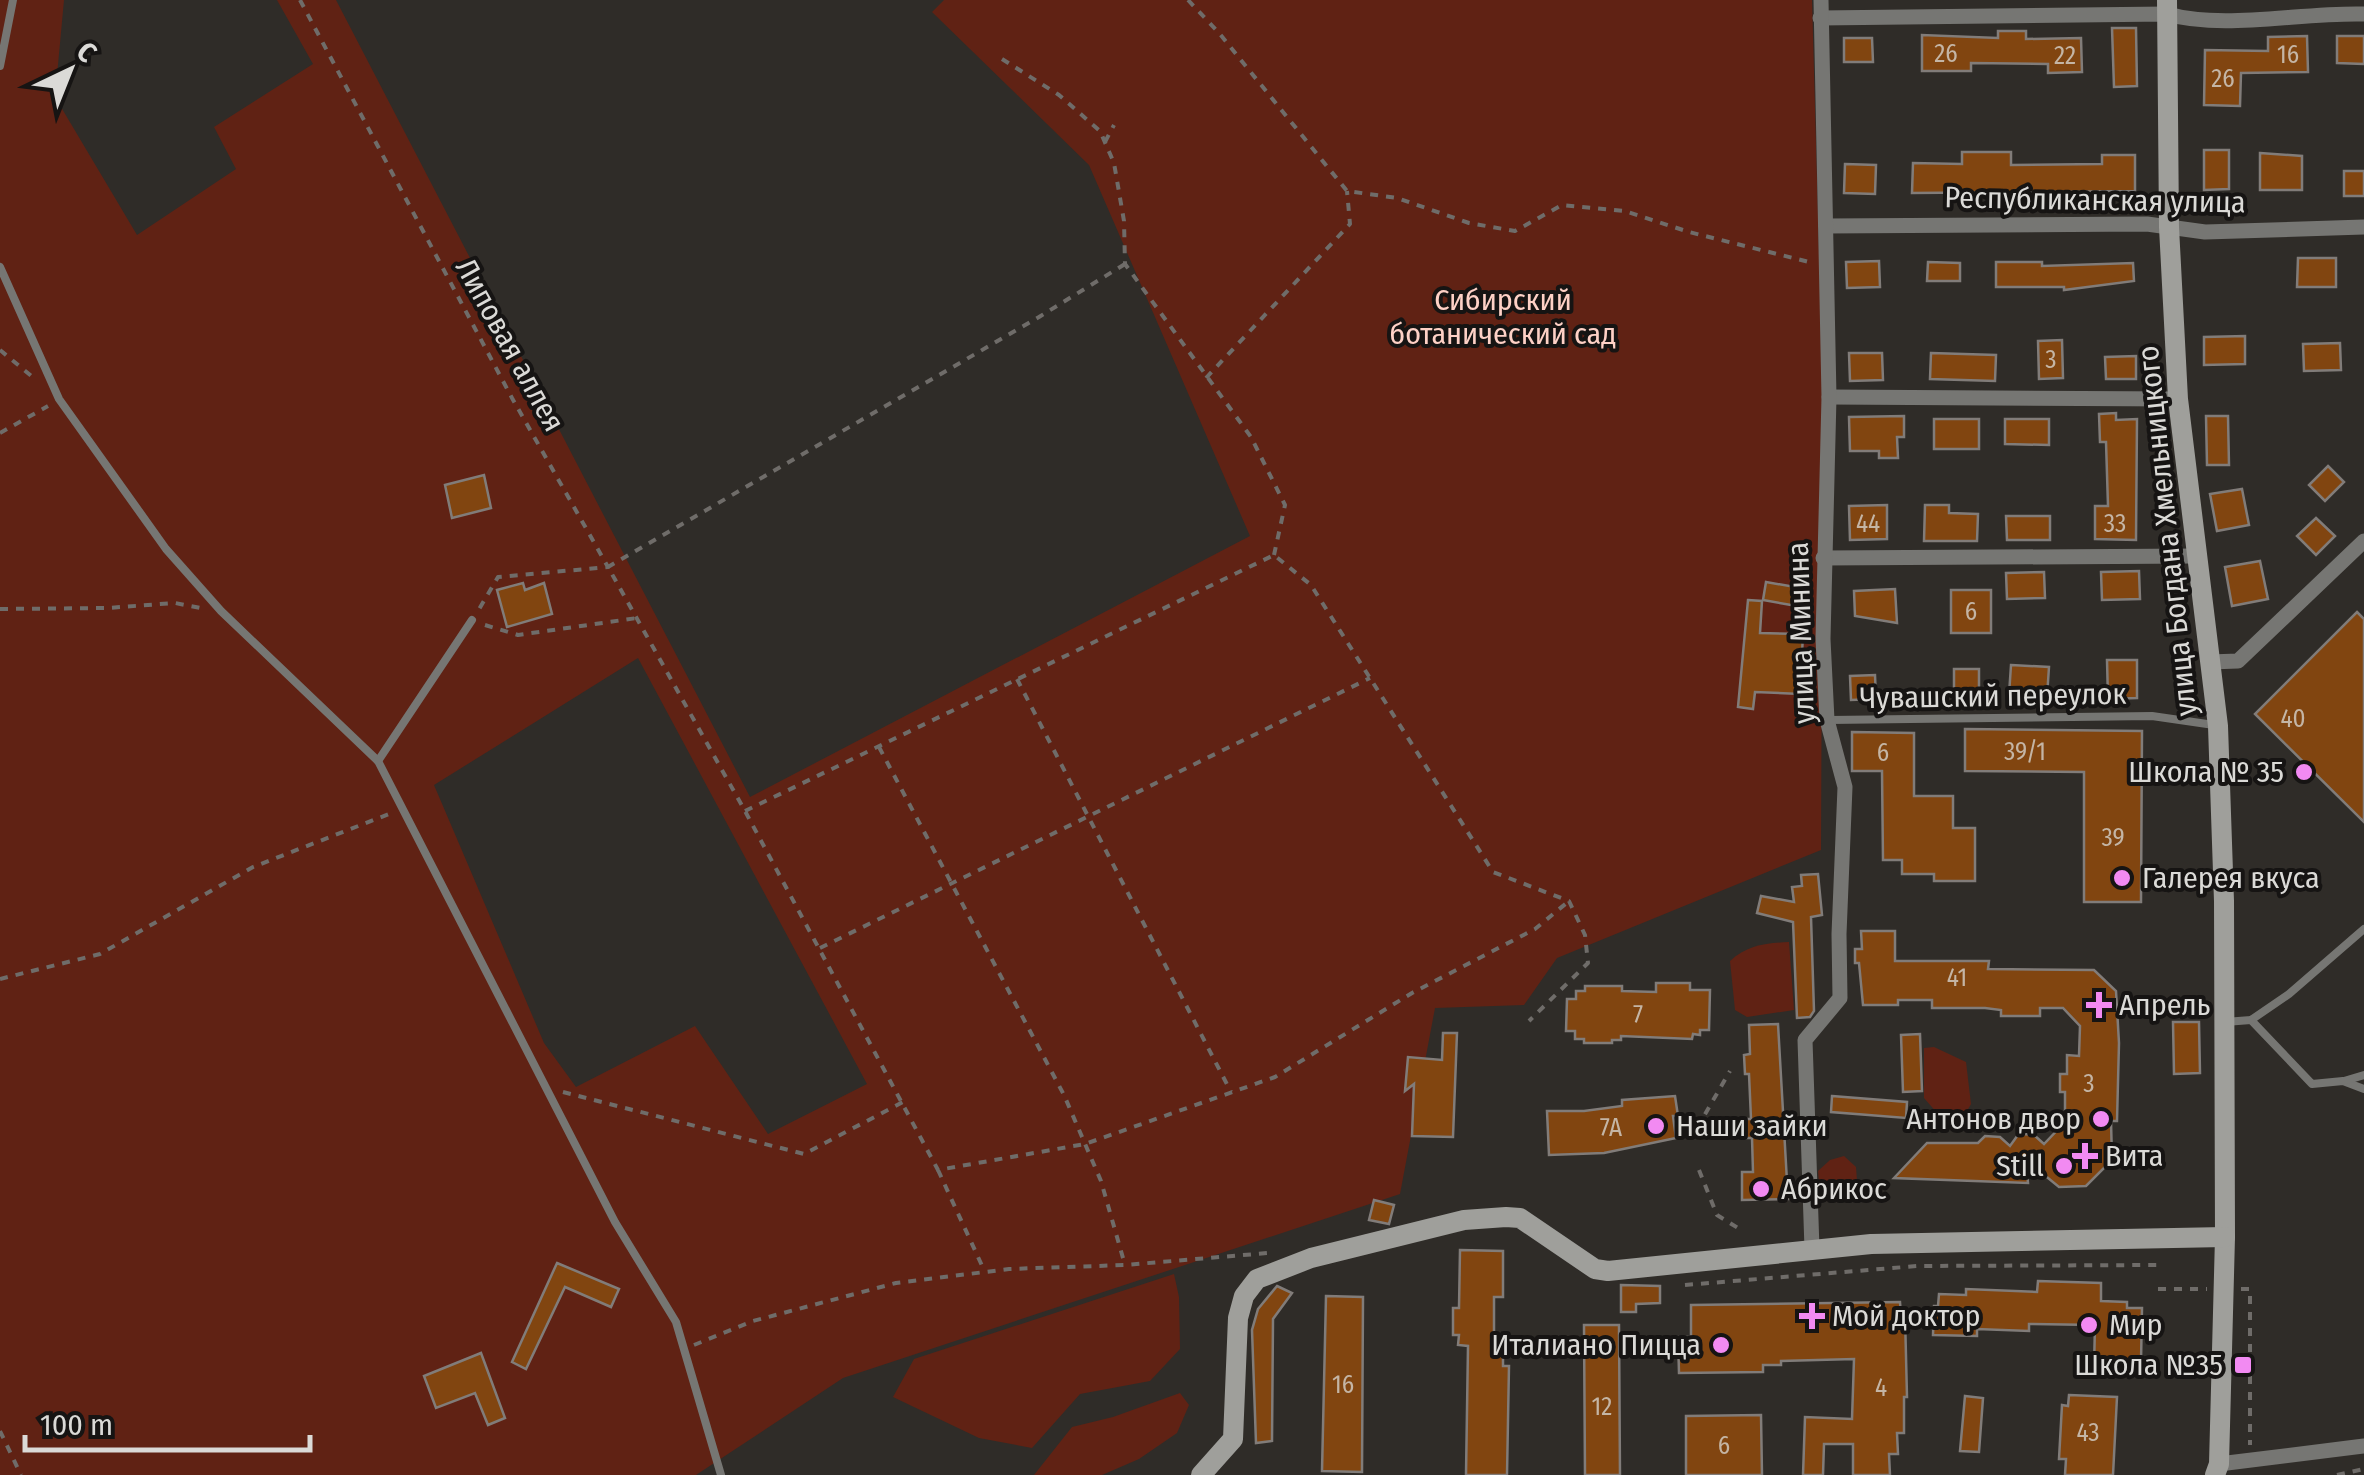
<svg xmlns="http://www.w3.org/2000/svg" width="2364" height="1475" font-family="'Fira Sans Condensed',sans-serif">
<rect width="100%" height="100%" fill="#2f2c28"/>
<!-- green -->
<g fill="#602214" fill-rule="evenodd">
<path d="M 0,0 L 64,0 L 55,97 L 137,235 L 236,169 L 214,127 L 313,64 L 277,0 L 336,0 L 750,797 L 1250,536 L 1089,165 L 932,12 L 944,0 L 1812,0 L 1823,397 L 1821,850 L 1557,958 L 1524,1005 L 1435,1008 L 1400,1194 L 843,1378 L 696,1475 L 0,1475 ZM 638,658 L 867,1084 L 768,1134 L 695,1026 L 576,1087 L 544,1043 L 434,785 Z"/>
<path d="M 1789,942 L 1794,1010 L 1747,1017 L 1735,1010 L 1730,961 C 1747,945 1766,943 1789,942 Z"/>
<polygon points="1934,1047 1966,1062 1971,1104 1963,1118 1938,1114 1924,1098 1924,1048"/>
<polygon points="1844,1156 1856,1167 1857,1181 1851,1196 1832,1193 1819,1182 1818,1171 1830,1160"/>
<polygon points="1174,1274 1179,1297 1180,1349 1150,1381 1080,1394 1032,1448 979,1438 893,1397 914,1359"/>
<polygon points="1180,1393 1189,1405 1177,1433 1139,1459 1102,1475 1034,1475 1072,1427 1113,1417"/>
</g>
<!-- building -->
<g fill="#814510" stroke="#817c79" stroke-width="2.5">
<polygon points="2112,28 2136,28 2137,86 2114,87"/>
<polygon points="1998,31 2026,31 2026,39 2081,38 2082,72 2048,73 2048,64 1971,63 1971,71 1922,71 1922,35 1998,38"/>
<polygon points="2307,36 2308,72 2241,73 2240,106 2204,105 2205,50 2268,51 2268,37"/>
<polygon points="2337,36 2364,36 2364,64 2337,63"/>
<polygon points="1844,38 1872,38 1873,62 1844,62"/>
<polygon points="2204,150 2229,150 2229,189 2204,190"/>
<polygon points="1962,152 2011,152 2011,165 2102,164 2102,155 2135,155 2135,191 1912,193 1913,163 1962,164"/>
<polygon points="2260,153 2302,156 2302,190 2260,190"/>
<polygon points="1845,164 1876,165 1875,194 1844,193"/>
<rect x="2344" y="171" width="20" height="25"/>
<polygon points="2298,258 2336,258 2336,287 2297,287"/>
<polygon points="1879,261 1880,287 1847,288 1846,262"/>
<polygon points="1928,262 1960,263 1960,281 1927,281"/>
<polygon points="1996,262 2042,262 2042,266 2133,263 2134,281 2064,290 2064,287 1996,287"/>
<polygon points="2245,336 2245,364 2204,365 2204,337"/>
<polygon points="2062,340 2063,378 2039,379 2038,341"/>
<polygon points="2340,343 2341,370 2304,371 2303,344"/>
<polygon points="1849,353 1882,353 1883,380 1850,381"/>
<polygon points="1931,353 1996,355 1995,381 1930,379"/>
<polygon points="2136,356 2136,379 2106,379 2105,357"/>
<polygon points="2116,413 2116,420 2137,419 2136,540 2095,539 2095,506 2108,506 2106,442 2100,442 2099,414"/>
<polygon points="1904,416 1904,437 1897,437 1898,458 1879,458 1879,451 1850,451 1849,417"/>
<polygon points="2206,416 2228,416 2229,465 2207,465"/>
<rect x="1934" y="419" width="45" height="30"/>
<polygon points="2005,419 2049,419 2049,445 2005,444"/>
<polygon points="2328,466 2344,482 2325,501 2309,485"/>
<polygon points="484,475 491,508 452,518 445,485"/>
<polygon points="2242,489 2249,525 2217,531 2210,494"/>
<polygon points="1887,505 1887,539 1850,540 1849,506"/>
<polygon points="1925,505 1949,505 1949,513 1978,514 1977,541 1924,541"/>
<polygon points="2006,516 2050,516 2050,540 2007,540"/>
<polygon points="2316,518 2335,536 2316,555 2297,536"/>
<polygon points="2260,561 2268,599 2232,606 2225,567"/>
<polygon points="2139,571 2140,599 2102,600 2101,572"/>
<polygon points="2044,572 2045,598 2007,599 2006,573"/>
<polygon points="1766,582 1801,588 1797,606 1763,600"/>
<polygon points="523,583 525,590 544,583 552,614 507,627 497,590"/>
<polygon points="1895,589 1897,623 1855,616 1854,591"/>
<rect x="1951" y="590" width="40" height="43"/>
<polygon points="1748,600 1762,601 1760,633 1803,634 1800,694 1755,692 1753,709 1738,707"/>
<polygon points="2357,612 2364,619 2364,822 2255,714"/>
<polygon points="2107,660 2137,660 2137,698 2108,699"/>
<polygon points="2011,665 2049,667 2047,697 2009,695"/>
<rect x="1954" y="669" width="25" height="30"/>
<polygon points="1875,675 1876,699 1851,700 1850,676"/>
<polygon points="1965,729 2142,731 2141,902 2084,902 2084,772 1965,771"/>
<polygon points="1852,732 1914,733 1914,796 1953,796 1953,828 1975,828 1975,881 1934,881 1934,874 1902,874 1902,860 1883,860 1882,771 1852,771"/>
<polygon points="1818,874 1822,915 1811,917 1814,1011 1810,1017 1797,1018 1793,922 1757,913 1761,896 1794,902 1792,887 1802,886 1801,875"/>
<polygon points="1861,931 1895,931 1895,961 1989,961 1988,969 2094,970 2116,991 2119,1043 2117,1121 2111,1121 2112,1160 2086,1186 2059,1187 2026,1160 2028,1183 1894,1178 1927,1143 1978,1143 1985,1136 2000,1137 2010,1146 2023,1128 2024,1134 2034,1135 2044,1144 2065,1122 2065,1092 2060,1092 2060,1074 2067,1074 2067,1055 2079,1056 2080,1026 2063,1008 2040,1008 2040,1016 2001,1016 2001,1010 1985,1008 1932,1008 1932,1000 1898,1000 1898,1005 1863,1005 1859,963 1855,963 1855,949 1862,949"/>
<polygon points="1656,983 1690,983 1690,990 1710,990 1709,1030 1700,1030 1700,1035 1693,1034 1692,1039 1621,1036 1621,1040 1612,1040 1612,1043 1584,1043 1584,1039 1575,1039 1575,1031 1566,1031 1567,999 1576,999 1576,991 1585,991 1585,986 1622,986 1622,991 1656,992"/>
<polygon points="2173,1022 2199,1022 2200,1073 2174,1074"/>
<polygon points="1778,1024 1788,1199 1742,1200 1742,1172 1753,1172 1752,1138 1746,1138 1746,1119 1751,1119 1749,1074 1745,1074 1744,1055 1750,1054 1749,1025"/>
<polygon points="1443,1033 1457,1033 1453,1137 1412,1136 1414,1084 1405,1091 1408,1057 1442,1060"/>
<polygon points="1920,1034 1922,1091 1903,1092 1901,1035"/>
<polygon points="1675,1096 1678,1116 1673,1116 1676,1138 1604,1153 1549,1155 1547,1111 1584,1111 1622,1106 1622,1100"/>
<polygon points="1832,1096 1907,1102 1906,1118 1831,1112"/>
<polygon points="1374,1200 1394,1205 1389,1224 1369,1220"/>
<polygon points="1460,1250 1503,1251 1503,1297 1494,1297 1494,1345 1503,1345 1503,1366 1509,1366 1507,1475 1466,1475 1468,1346 1458,1345 1459,1335 1453,1335 1453,1308 1459,1308"/>
<polygon points="557,1263 619,1289 611,1307 565,1287 526,1369 512,1362"/>
<polygon points="2038,1281 2101,1283 2101,1301 2127,1302 2127,1308 2142,1308 2141,1362 2131,1362 2131,1368 2094,1367 2095,1325 2029,1324 2029,1331 1977,1329 1977,1336 1933,1335 1934,1306 1938,1306 1939,1294 1966,1295 1966,1289 2037,1292"/>
<polygon points="1621,1285 1660,1286 1660,1303 1636,1304 1636,1312 1621,1312"/>
<polygon points="1277,1286 1292,1293 1273,1319 1272,1441 1256,1443 1252,1330 1258,1309"/>
<polygon points="1326,1296 1363,1297 1362,1472 1322,1471"/>
<polygon points="1900,1302 1901,1316 1905,1316 1907,1397 1904,1397 1904,1433 1897,1433 1898,1454 1889,1454 1890,1475 1853,1475 1853,1444 1824,1444 1823,1475 1803,1475 1805,1417 1852,1419 1854,1359 1781,1361 1781,1365 1763,1365 1763,1372 1679,1373 1678,1337 1691,1337 1691,1305"/>
<polygon points="1584,1325 1619,1325 1620,1475 1585,1475"/>
<polygon points="481,1353 505,1418 488,1425 475,1393 436,1408 424,1376"/>
<polygon points="2069,1395 2117,1397 2113,1475 2065,1475 2066,1459 2059,1459 2062,1405 2068,1406"/>
<polygon points="1965,1396 1983,1398 1979,1452 1960,1451"/>
<polygon points="1761,1415 1762,1475 1686,1475 1686,1416"/>
</g>
<g fill="none" stroke-linecap="round" stroke-linejoin="round">
<!-- path -->
<g stroke="#6f6c69" stroke-width="4" stroke-dasharray="8 8" stroke-linecap="butt">
<polyline points="300,0 512,398 608,567 498,577 478,611"/>
<polyline points="1188,0 1219,33 1347,191 1397,198 1469,223 1515,231 1562,205 1625,211 1689,232 1809,262"/>
<polyline points="1002,59 1059,95 1100,131 1114,163 1124,221 1125,264 1251,437 1285,505 1274,555"/>
<polyline points="1105,142 1114,125"/>
<polyline points="1125,264 1039,317 608,567 745,811 938,1170 1085,1144 1275,1077 1412,993 1535,929 1569,901"/>
<polyline points="0,350 35,379"/>
<polyline points="1206,378 1350,224 1347,191"/>
<polyline points="0,433 48,406"/>
<polyline points="0,609 107,608 175,603 201,608"/>
<polyline points="485,625 518,635 637,618"/>
<polyline points="1017,679 1231,1092"/>
<polyline points="879,747 1064,1095 1101,1181 1125,1265"/>
<polyline points="745,811 1274,555 1311,585 1493,872 1569,901 1585,935 1588,963 1529,1021"/>
<polyline points="820,948 1370,678"/>
<polyline points="0,979 100,954 253,867 389,814"/>
<polyline points="563,1092 804,1154 903,1102"/>
<polyline points="1697,1128 1730,1071"/>
<polyline points="938,1170 984,1270"/>
<polyline points="1699,1170 1717,1215 1738,1228"/>
<polyline points="1685,1285 1917,1266 2159,1265"/>
<polyline points="2158,1289 2207,1289"/>
<polyline points="2241,1289 2250,1289 2250,1445"/>
<polyline points="694,1345 753,1321 896,1283 1009,1269 1125,1265 1268,1253"/>
<polyline points="0,1431 21,1475"/>
<polyline points="2337,1475 2364,1469"/>
</g>
<!-- lane -->
<g stroke="#767673" stroke-width="8">
<polyline points="0,66 13,0"/>
<polyline points="0,267 59,399 166,549 221,611 378,761 615,1222 676,1322 721,1475"/>
<polyline points="1829,720 2152,716 2214,725"/>
<polyline points="378,761 472,620"/>
<polyline points="2251,1020 2312,1084 2343,1081 2364,1089"/>
<polyline points="2225,1022 2251,1020 2289,994 2364,929"/>
<polyline points="2344,1081 2364,1075"/>
</g>
<!-- street -->
<g stroke="#767673" stroke-width="15">
<path d="M 1820,18 L 2167,14 C 2224,30 2302,12 2364,14"/>
<polyline points="1826,226 2147,224 2205,232 2364,227"/>
<polyline points="1829,397 2178,399"/>
<polyline points="1823,558 2196,556"/>
<polyline points="2210,662 2238,661 2364,541"/>
<polyline points="1812,1249 1805,1040 1840,998 1839,934 1845,787 1827,720 1823,639 1829,397 1821,0"/>
<polyline points="2219,1464 2364,1446"/>
</g>
<!-- secondary -->
<g stroke="#9f9f9b" stroke-width="20">
<polyline points="2167,0 2169,227 2178,399 2218,726 2224,901 2225,1237 2219,1464 2215,1475"/>
<polyline points="1201,1475 1233,1439 1238,1318 1244,1296 1257,1279 1311,1258 1464,1220 1506,1217 1520,1218 1595,1269 1608,1271 1871,1244 2225,1237"/>
</g>
</g>
<!-- markers -->
<g fill="#f28af2" stroke="#161413" stroke-width="4">
<circle cx="2304" cy="772" r="10"/>
<circle cx="2122" cy="878" r="10"/>
<path d="M2094 990h10v10h10v10h-10v10h-10v-10h-10v-10h10z"/>
<circle cx="2101" cy="1119" r="10"/>
<circle cx="1656" cy="1126" r="10"/>
<path d="M2080 1141h10v10h10v10h-10v10h-10v-10h-10v-10h10z"/>
<circle cx="2064" cy="1166" r="10"/>
<circle cx="1761" cy="1189" r="10"/>
<path d="M1807 1301h10v10h10v10h-10v10h-10v-10h-10v-10h10z"/>
<circle cx="2089" cy="1325" r="10"/>
<circle cx="1721" cy="1345" r="10"/>
<rect x="2233" y="1355" width="20" height="20" rx="5"/>
</g>
<g text-anchor="middle" stroke-width="8" stroke-linejoin="round" paint-order="stroke">
<!-- number labels -->
<g font-size="25" fill="#c4b5a5">
<text x="1946" y="62">26</text>
<text x="2288" y="63">16</text>
<text x="2065" y="64">22</text>
<text x="2223" y="87">26</text>
<text x="2051" y="368">3</text>
<text x="1868" y="532">44</text>
<text x="2115" y="532">33</text>
<text x="1971" y="620">6</text>
<text x="2293" y="727">40</text>
<text x="2025" y="760">39/1</text>
<text x="1883" y="761">6</text>
<text x="2113" y="846">39</text>
<text x="1957" y="986">41</text>
<text x="1638" y="1023">7</text>
<text x="2089" y="1092">3</text>
<text x="1611" y="1136">7А</text>
<text x="1343" y="1393">16</text>
<text x="1881" y="1396">4</text>
<text x="1602" y="1415">12</text>
<text x="2088" y="1441">43</text>
<text x="1724" y="1454">6</text>
</g>
<!-- street labels -->
<g font-size="30" fill="#dbdad7" stroke="#161413">
<text transform="translate(2095 200) rotate(1)" y="10">Республиканская улица</text>
<text transform="translate(510 345) rotate(61)" y="10">Липовая аллея</text>
<text transform="translate(2167 531) rotate(-96)" y="10">улица Богдана Хмельницкого</text>
<text transform="translate(1801 633) rotate(-92)" y="10">улица Минина</text>
<text transform="translate(1993 696) rotate(-1)" y="10">Чувашский переулок</text>
</g>
<!-- park labels -->
<g font-size="30" fill="#fed1c6" stroke="#161413">
<text x="1503" y="310">Сибирский<tspan x="1503" dy="34">ботанический сад</tspan></text>
</g>
<!-- poi labels -->
<g font-size="30" fill="#dbdad7" stroke="#161413" text-anchor="start">
<text x="2284" y="782" text-anchor="end">Школа № 35</text>
<text x="2142" y="888">Галерея вкуса</text>
<text x="2119" y="1015">Апрель</text>
<text x="2081" y="1129" text-anchor="end">Антонов двор</text>
<text x="1676" y="1136">Наши зайки</text>
<text x="2105" y="1166">Вита</text>
<text x="2044" y="1176" text-anchor="end">Still</text>
<text x="1781" y="1199">Абрикос</text>
<text x="1832" y="1326">Мой доктор</text>
<text x="2109" y="1335">Мир</text>
<text x="1701" y="1355" text-anchor="end">Италиано Пицца</text>
<text x="2223" y="1375" text-anchor="end">Школа №35</text>
</g>
</g>
<!-- north arrow -->
<g transform="translate(70 70) rotate(43)" stroke="#161413" stroke-width="8" paint-order="stroke">
<path d="M0-8L18 38L0 25L-18 38Z" fill="#dbdad7"/>
<text y="-15" font-size="28" font-weight="bold" text-anchor="middle" fill="#dbdad7">С</text>
</g>
<!-- scale -->
<path d="M25 1435v15h285v-15" fill="none" stroke="#dbdad7" stroke-width="5"/>
<text x="40" y="1435" font-size="30" fill="#dbdad7" stroke="#161413" stroke-width="8" paint-order="stroke">100 m</text>
</svg>
